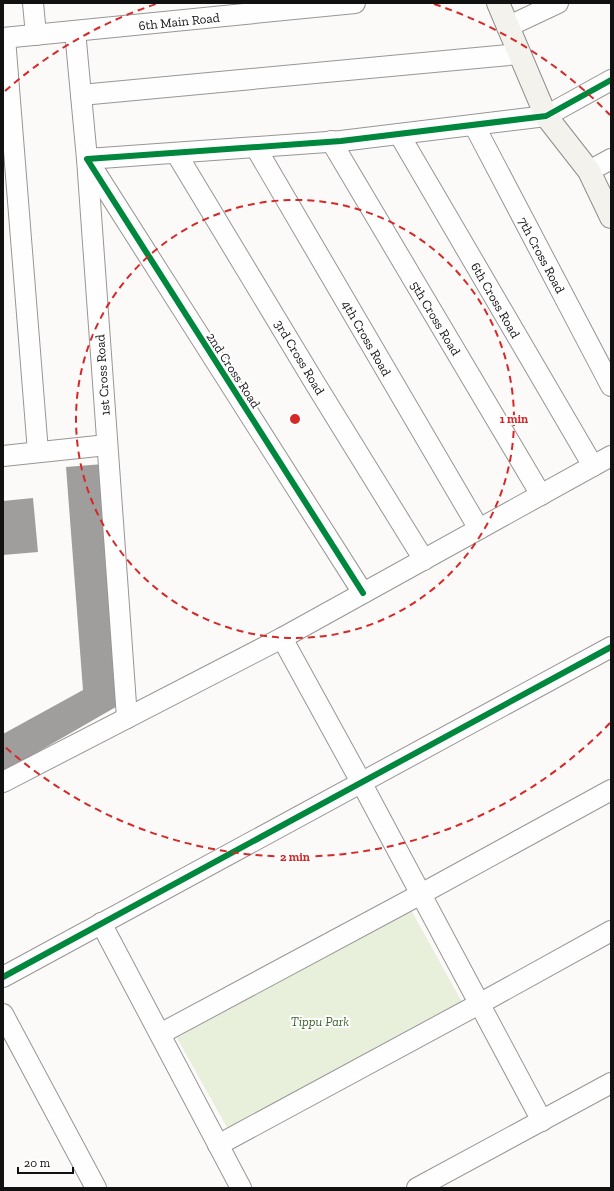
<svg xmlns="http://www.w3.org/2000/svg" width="614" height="1191" font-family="'Zilla Slab',serif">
<rect width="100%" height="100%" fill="#fcfaf8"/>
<!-- green -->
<polygon fill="#e8efda" points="411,910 463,1004 229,1131 177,1038"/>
<!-- building -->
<g fill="#a09e9c">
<polygon points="103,464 121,704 3,772 3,734 83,690 66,467"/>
<polygon points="33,498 38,552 3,555 3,501"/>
</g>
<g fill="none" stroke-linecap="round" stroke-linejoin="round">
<!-- street casing -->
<g stroke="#979695" stroke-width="22">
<g id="street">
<polyline points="33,3 36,35"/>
<polyline points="507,27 558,3"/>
<polyline points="75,31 87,159 127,718"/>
<polyline points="3,38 355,3"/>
<polyline points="5,38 38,452"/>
<polyline points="81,95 519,54"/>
<polyline points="474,125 611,386"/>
<polyline points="399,134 593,466"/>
<polyline points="331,141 541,495"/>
<polyline points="256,148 479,529"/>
<polyline points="176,153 316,385 424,560"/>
<polyline points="589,171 611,159"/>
<polyline points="3,456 107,445"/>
<polyline points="363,593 87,159 341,141 546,116 611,80"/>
<polyline points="282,638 361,782 542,1121"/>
<polyline points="3,782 282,638 611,456"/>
<polyline points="101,923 241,1188"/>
<polyline points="3,977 611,647"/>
<polyline points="3,1014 96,1188"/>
<polyline points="160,1034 421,894 611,790"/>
<polyline points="218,1145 479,1004 611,931"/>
<polyline points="417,1188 611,1083"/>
</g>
</g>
<!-- secondary casing -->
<g stroke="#8d8d8c" stroke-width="24">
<polyline id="secondary" points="498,3 546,116 589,171 611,217"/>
</g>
<!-- street -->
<use href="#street" stroke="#fffefe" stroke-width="20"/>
<!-- secondary -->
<use href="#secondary" stroke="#f4f2ed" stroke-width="22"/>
<!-- cycleway casing -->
<g stroke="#fff" stroke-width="8">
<g id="cycleway">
<polyline points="363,593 87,159 341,141 546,116 611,80"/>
<polyline points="3,977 611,647"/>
</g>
</g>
<!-- cycleway -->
<use href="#cycleway" stroke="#00873e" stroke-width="6"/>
</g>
<!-- distance rings -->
<g fill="none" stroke="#d62828" stroke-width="2" stroke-dasharray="7 5">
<circle cx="295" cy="419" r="219"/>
<path d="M610 723A438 438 0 0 1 5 747M5 91A438 438 0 0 1 156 4M434 4A438 438 0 0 1 610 115"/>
</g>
<g text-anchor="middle" stroke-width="4" stroke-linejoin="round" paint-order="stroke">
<!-- street labels -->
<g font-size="13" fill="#111" stroke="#fff">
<text transform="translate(179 21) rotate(-6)" y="5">6th Main Road</text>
<text transform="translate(542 255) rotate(62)" y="5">7th Cross Road</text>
<text transform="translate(496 300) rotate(60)" y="5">6th Cross Road</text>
<text transform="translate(436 318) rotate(59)" y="5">5th Cross Road</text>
<text transform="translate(367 338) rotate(60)" y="5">4th Cross Road</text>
<text transform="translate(300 357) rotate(59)" y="5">3rd Cross Road</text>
<text transform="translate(234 370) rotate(57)" y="5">2nd Cross Road</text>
<text transform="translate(102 375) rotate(-94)" y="5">1st Cross Road</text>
</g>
<!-- park labels -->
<g font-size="13" font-style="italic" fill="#3a6228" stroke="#fff">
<text x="320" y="1026">Tippu Park</text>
</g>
</g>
<circle cx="295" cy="419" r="6" fill="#d62828" stroke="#fff" stroke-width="2"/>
<g font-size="12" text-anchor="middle" font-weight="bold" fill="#d62828" stroke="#fff" stroke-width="4" stroke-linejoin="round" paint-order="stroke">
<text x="514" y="423">1 min</text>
<text x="295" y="861">2 min</text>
</g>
<!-- border -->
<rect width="614" height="1191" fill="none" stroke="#111111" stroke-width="8"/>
<!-- scale -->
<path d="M18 1167v6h55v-6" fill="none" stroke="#111111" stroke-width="2"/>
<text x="24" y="1167" font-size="12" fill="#111111" stroke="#ffffff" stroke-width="3" paint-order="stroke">20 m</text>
</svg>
